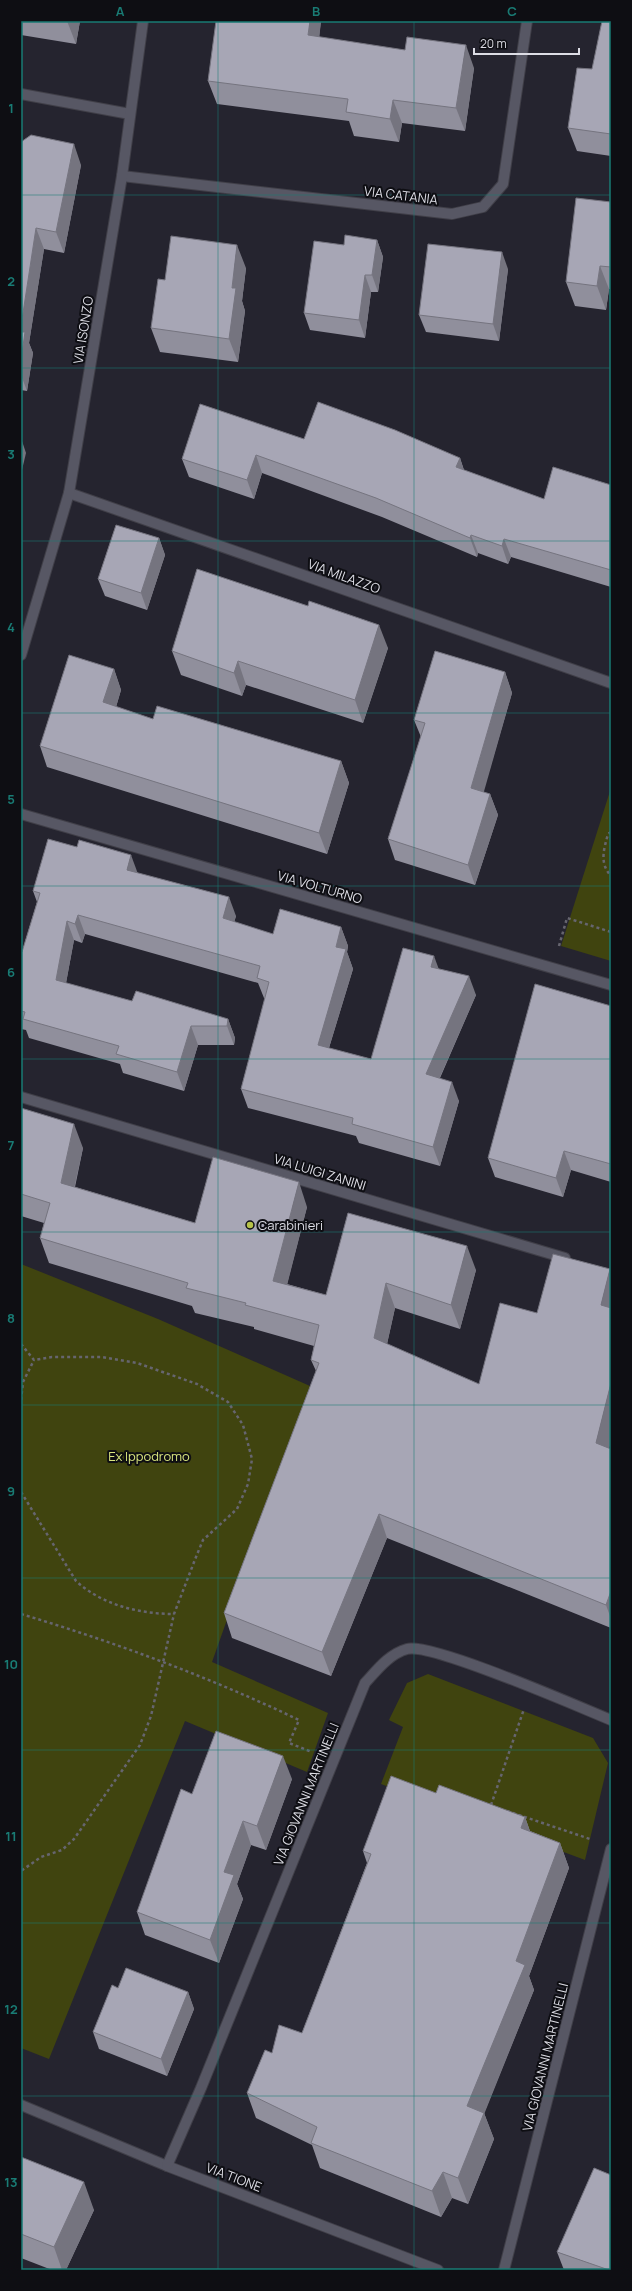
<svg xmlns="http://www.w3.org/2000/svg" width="632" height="2291" font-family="Manrope,sans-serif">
<rect width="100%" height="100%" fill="#25242f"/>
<!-- green -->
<g fill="#40440f">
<polygon points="611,788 611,961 561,946"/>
<polygon points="21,1264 158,1319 310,1386 212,1662 328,1713 307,1772 185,1721 49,2059 21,2048"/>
<polygon points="428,1674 593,1738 608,1763 585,1860 381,1784 403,1727 389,1720 407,1683"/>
</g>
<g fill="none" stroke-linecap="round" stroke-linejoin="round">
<!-- minor casing -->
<g stroke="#403f48" stroke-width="12">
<g id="minor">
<polyline points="21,94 130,114"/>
<polyline points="122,176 452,214 483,207 503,184 527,21"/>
<polyline points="69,493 611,683"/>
<polyline points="21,655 69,493 122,176 143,21"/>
<polyline points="21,814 611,985"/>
<polyline points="21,1097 565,1258"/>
<polyline points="21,2105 167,2166 438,2270"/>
<path d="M 167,2166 L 201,2088 L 365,1683 C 377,1670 389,1654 407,1649 C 431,1642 579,1707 611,1720"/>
<polyline points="504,2270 611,1849"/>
</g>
</g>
<!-- path -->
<g stroke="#66656f" stroke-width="2.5" stroke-dasharray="3 3" stroke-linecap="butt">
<path d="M 611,832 L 608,834 C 604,849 599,863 611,876"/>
<polyline points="559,946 567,918 611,932"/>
<polyline points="21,1344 34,1360 52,1357 101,1357 137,1363 197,1384 228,1402 243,1425 252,1459 248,1484 237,1509 203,1540 196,1557 174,1614 151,1716 140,1745 74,1839 62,1850 41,1857 21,1871"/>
<polyline points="21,1400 23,1382 34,1360"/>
<path d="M 21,1492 L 76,1581 C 102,1605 140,1614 174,1614"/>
<path d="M 21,1614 C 117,1643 209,1677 299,1720 L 289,1743 L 312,1752"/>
<polyline points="491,1805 524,1709"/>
<polyline points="507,1811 590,1839"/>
</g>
<!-- minor -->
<use href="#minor" stroke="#575764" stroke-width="10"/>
</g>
<!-- wall -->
<g fill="#908f9c">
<polygon points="21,21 80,21 76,44 21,35"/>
<polygon points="321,21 319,37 474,68 465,131 402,123 399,142 354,136 349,121 217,104 208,81"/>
<polygon points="611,21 611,156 577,151 568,128"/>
<polygon points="21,142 81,165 64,253 44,249 29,343 33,353 27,391 21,390"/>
<polygon points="611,202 611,289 609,289 606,310 575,306 566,282"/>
<polygon points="377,240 383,257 378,292 371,292 365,338 310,330 304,313 344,245"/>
<polygon points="246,268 242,301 245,311 238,362 160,352 151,328 165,280"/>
<polygon points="508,269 499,341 426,332 419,315"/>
<polygon points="304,439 460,458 464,470 544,499 611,485 611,587 511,557 508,564 478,553 477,557 382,517 262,473 254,499 189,477 182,459"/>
<polygon points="159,538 165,555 147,610 105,596 98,579"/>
<polygon points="308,606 388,648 363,723 246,685 242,696 181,675 172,651"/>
<polygon points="114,669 121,690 116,707 153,719 341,761 349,783 327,854 47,767 40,746"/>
<polygon points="505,672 512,693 483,792 490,794 498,815 475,885 395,860 388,839 421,737 414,720"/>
<polygon points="137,873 236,916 234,922 273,934 341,927 348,946 347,952 353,969 329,1048 371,1059 438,969 476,995 440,1078 459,1101 440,1166 359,1143 356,1136 248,1108 241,1089 265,998 264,998 258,983 85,934 82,943 74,940 66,983 132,1001 228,1019 235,1038 234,1045 198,1045 184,1091 123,1073 120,1064 29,1038 26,1030 21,1029 21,951 22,952 37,902 33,891"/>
<polygon points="611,1006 611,1182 571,1170 563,1197 495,1177 488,1158"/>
<polygon points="21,1108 83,1148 75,1187 195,1223 307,1207 287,1284 326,1295 348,1213 476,1270 460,1329 395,1308 387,1344 611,1449 611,1628 387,1538 331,1676 232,1638 224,1613 316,1371 311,1360 314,1346 254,1329 254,1327 195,1313 192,1306 49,1263 40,1238 44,1223 21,1216"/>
<polygon points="292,1779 266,1850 251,1845 237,1884 243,1899 219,1963 145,1935 137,1912 192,1794"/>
<polygon points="436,1793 525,1817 530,1831 560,1843 569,1868 529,1976 534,1990 484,2113 494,2139 468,2204 452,2198 441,2217 320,2168 312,2145 256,2118 247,2093 272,2053 302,2033 367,1863 363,1851"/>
<polygon points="118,1988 188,1992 194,2009 167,2076 99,2049 93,2032"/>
<polygon points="21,2157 94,2210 66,2270 52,2270 21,2258"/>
<polygon points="557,2252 611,2270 564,2270"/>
</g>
<!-- shaded-wall -->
<g fill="#75747f">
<polygon points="67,21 80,21 76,44"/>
<polygon points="310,21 321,21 317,59 308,35"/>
<polygon points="466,45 474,68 465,131 456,108"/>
<polygon points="393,100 402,123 399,142 390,119"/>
<polygon points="74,144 81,165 64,253 56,232"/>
<polygon points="36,228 44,249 29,343 33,353 27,391 21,375 21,326"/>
<polygon points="377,240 383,257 378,292 372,275"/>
<polygon points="237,245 246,268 242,301 245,311 238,362 229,339 232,288"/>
<polygon points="502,252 508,269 499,341 493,324"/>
<polygon points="600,266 609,289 606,310 597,286"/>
<polygon points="365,275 371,292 365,338 359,320"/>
<polygon points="21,438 26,453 21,474"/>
<polygon points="256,455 262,473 254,499 247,480"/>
<polygon points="460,458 466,477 456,467"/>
<polygon points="471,535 478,553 477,557 470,538"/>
<polygon points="159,538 165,555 147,610 141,593"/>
<polygon points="504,539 511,557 508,564 502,546"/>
<polygon points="379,625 388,648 363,723 355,700"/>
<polygon points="238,661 246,685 242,696 234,673"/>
<polygon points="114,669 121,690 111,724 103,702"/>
<polygon points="505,672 512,693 479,809 471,788"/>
<polygon points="341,761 349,783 327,854 319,833"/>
<polygon points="490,794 498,815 475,885 468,865"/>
<polygon points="131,855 138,874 127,870"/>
<polygon points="229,897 236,916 230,937 223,918"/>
<polygon points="78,915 85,934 82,943 75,924"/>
<polygon points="67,921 74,940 63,999 56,980"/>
<polygon points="341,927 348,946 347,952 353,969 324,1064 318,1045 336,947"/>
<polygon points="434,956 441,975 431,967"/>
<polygon points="469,976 476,995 433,1093 426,1074"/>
<polygon points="228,1019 235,1038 234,1045 227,1026"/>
<polygon points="191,1026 198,1045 184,1091 177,1072"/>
<polygon points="452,1082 459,1101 440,1166 433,1147"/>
<polygon points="74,1124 83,1148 70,1207 61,1183"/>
<polygon points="564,1151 571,1170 563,1197 556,1178"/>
<polygon points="299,1182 307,1207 282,1305 273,1281"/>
<polygon points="467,1246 476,1270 460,1329 451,1305"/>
<polygon points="610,1269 611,1271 611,1324 601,1305"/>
<polygon points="386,1283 395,1308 383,1362 374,1338"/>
<polygon points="611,1383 611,1442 604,1468 596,1443"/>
<polygon points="379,1514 387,1538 331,1676 322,1652"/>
<polygon points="611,1591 611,1619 606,1605"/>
<polygon points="283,1756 292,1779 266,1850 257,1826"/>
<polygon points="525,1817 534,1843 521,1828"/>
<polygon points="243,1821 251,1845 237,1884 243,1899 219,1963 210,1940 224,1872"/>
<polygon points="560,1843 569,1868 529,1976 534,1990 477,2132 467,2106 516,1961"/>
<polygon points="188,1992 194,2009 167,2076 161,2059"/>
<polygon points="484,2113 494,2139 468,2204 458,2178"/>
<polygon points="443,2172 452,2198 441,2217 432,2191"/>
<polygon points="84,2182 94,2210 66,2270 62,2270 54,2247"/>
</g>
<!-- building -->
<g fill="#a7a6b5" stroke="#75747f">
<polygon points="216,21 310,21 308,35 405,50 407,37 466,45 456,108 393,100 390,119 346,112 348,99 208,81"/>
<polygon points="602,21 611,21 611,134 568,128 577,68 592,69"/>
<polygon points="31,135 74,144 56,232 36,228 21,326 21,142"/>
<polygon points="576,198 611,202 611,267 600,266 597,286 566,282"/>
<polygon points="345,235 377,240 372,275 365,275 359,320 304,313 314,241 344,245"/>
<polygon points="171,236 237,245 232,288 236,288 229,339 151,328 158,279 165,280"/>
<polygon points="428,244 502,252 493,324 419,315"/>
<polygon points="21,332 25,332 21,360"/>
<polygon points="318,402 395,430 460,458 456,467 544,499 553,467 611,485 611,570 504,539 502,546 471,535 470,538 376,498 256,455 247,480 182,459 200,404 304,439"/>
<polygon points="116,525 159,538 141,593 98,579"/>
<polygon points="197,569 308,606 309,601 379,625 355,700 238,661 234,673 172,651"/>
<polygon points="435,651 505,672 471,788 490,794 468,865 388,839 425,723 414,720"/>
<polygon points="69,655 114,669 103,702 153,719 157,706 341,761 319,833 40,746"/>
<polygon points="48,839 77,847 79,840 131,855 127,870 229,897 223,918 273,934 280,909 341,927 336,947 346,949 318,1045 371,1059 403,948 434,956 431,967 469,976 426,1074 452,1082 433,1147 352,1124 353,1118 241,1089 269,982 257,978 260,966 78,915 75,924 67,921 56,980 132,1001 136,991 228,1019 227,1026 191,1026 177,1072 116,1054 119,1046 23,1019 25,1012 21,1011 21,951 22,952 40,893 33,891"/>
<polygon points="535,984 611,1006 611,1164 564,1151 556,1178 488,1158"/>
<polygon points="21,1108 74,1124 61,1183 195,1223 213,1157 299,1182 273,1281 326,1295 348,1213 467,1246 451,1305 386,1283 374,1338 479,1384 500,1303 537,1313 553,1254 610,1269 601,1305 611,1308 611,1383 596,1443 611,1449 611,1591 606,1605 379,1514 322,1652 224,1613 319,1363 311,1360 319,1325 245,1305 246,1303 186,1288 188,1283 40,1238 50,1203 21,1194"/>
<polygon points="216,1731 283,1756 257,1826 243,1821 224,1872 234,1875 210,1940 137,1912 181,1789 192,1794"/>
<polygon points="391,1776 436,1793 439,1785 525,1817 521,1828 560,1843 516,1961 525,1965 467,2106 484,2113 458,2178 443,2172 432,2191 311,2143 317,2127 247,2093 265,2050 272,2053 279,2025 302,2033 371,1854 363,1851"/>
<polygon points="126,1968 188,1992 161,2059 93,2032 112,1985 118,1988"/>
<polygon points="21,2157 84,2182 54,2247 21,2234"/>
<polygon points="594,2168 611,2175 611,2270 609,2270 557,2252"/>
</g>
<!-- grid -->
<path fill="none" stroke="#197b74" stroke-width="1" stroke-opacity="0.55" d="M 218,21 L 218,2270M 414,21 L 414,2270M 21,195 L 611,195M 21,368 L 611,368M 21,541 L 611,541M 21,713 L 611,713M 21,886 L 611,886M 21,1059 L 611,1059M 21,1232 L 611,1232M 21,1405 L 611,1405M 21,1578 L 611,1578M 21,1750 L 611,1750M 21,1923 L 611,1923M 21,2096 L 611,2096"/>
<!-- markers -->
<circle fill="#b6c149" stroke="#0e0e13" stroke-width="1.5" cx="250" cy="1225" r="4"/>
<g text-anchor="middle" stroke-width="4" stroke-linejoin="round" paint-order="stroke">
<!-- street labels -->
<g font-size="13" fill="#dddde5" stroke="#0e0e13">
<text transform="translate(401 195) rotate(7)" y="5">VIA CATANIA</text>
<text transform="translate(83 330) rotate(-81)" y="5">VIA ISONZO</text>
<text transform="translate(344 576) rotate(20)" y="5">VIA MILAZZO</text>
<text transform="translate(320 887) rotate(16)" y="5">VIA VOLTURNO</text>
<text transform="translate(320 1172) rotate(17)" y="5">VIA LUIGI ZANINI</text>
<text transform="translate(306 1794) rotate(-68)" y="5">VIA GIOVANNI MARTINELLI</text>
<text transform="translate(545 2057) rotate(-76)" y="5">VIA GIOVANNI MARTINELLI</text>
<text transform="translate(234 2177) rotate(21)" y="5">VIA TIONE</text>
</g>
<!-- poi labels -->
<g font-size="13" fill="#dddde5" stroke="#0e0e13" text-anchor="start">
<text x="258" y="1230">Carabinieri</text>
</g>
<!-- park labels -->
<g font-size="13" fill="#d9e57e" stroke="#0e0e13">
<text x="149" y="1461">Ex Ippodromo</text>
</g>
</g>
<!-- border -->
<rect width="632" height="2291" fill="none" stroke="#0e0e13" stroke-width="44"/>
<!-- scale -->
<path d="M474 48v6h105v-6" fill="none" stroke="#dddde5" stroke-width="2"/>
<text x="480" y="48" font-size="12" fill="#dddde5" stroke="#0e0e13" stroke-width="3" paint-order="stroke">20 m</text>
<rect x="22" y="22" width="588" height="2247" fill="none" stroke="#197b74" stroke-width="1.5"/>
<g font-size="13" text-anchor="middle" font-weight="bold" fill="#197b74">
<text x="120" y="16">A</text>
<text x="316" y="16">B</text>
<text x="512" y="16">C</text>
<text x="11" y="113">1</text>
<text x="11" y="286">2</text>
<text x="11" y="459">3</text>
<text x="11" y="632">4</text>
<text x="11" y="804">5</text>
<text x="11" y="977">6</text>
<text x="11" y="1150">7</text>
<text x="11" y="1323">8</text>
<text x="11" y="1496">9</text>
<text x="11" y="1669">10</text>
<text x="11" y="1841">11</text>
<text x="11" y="2014">12</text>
<text x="11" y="2187">13</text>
</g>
</svg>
